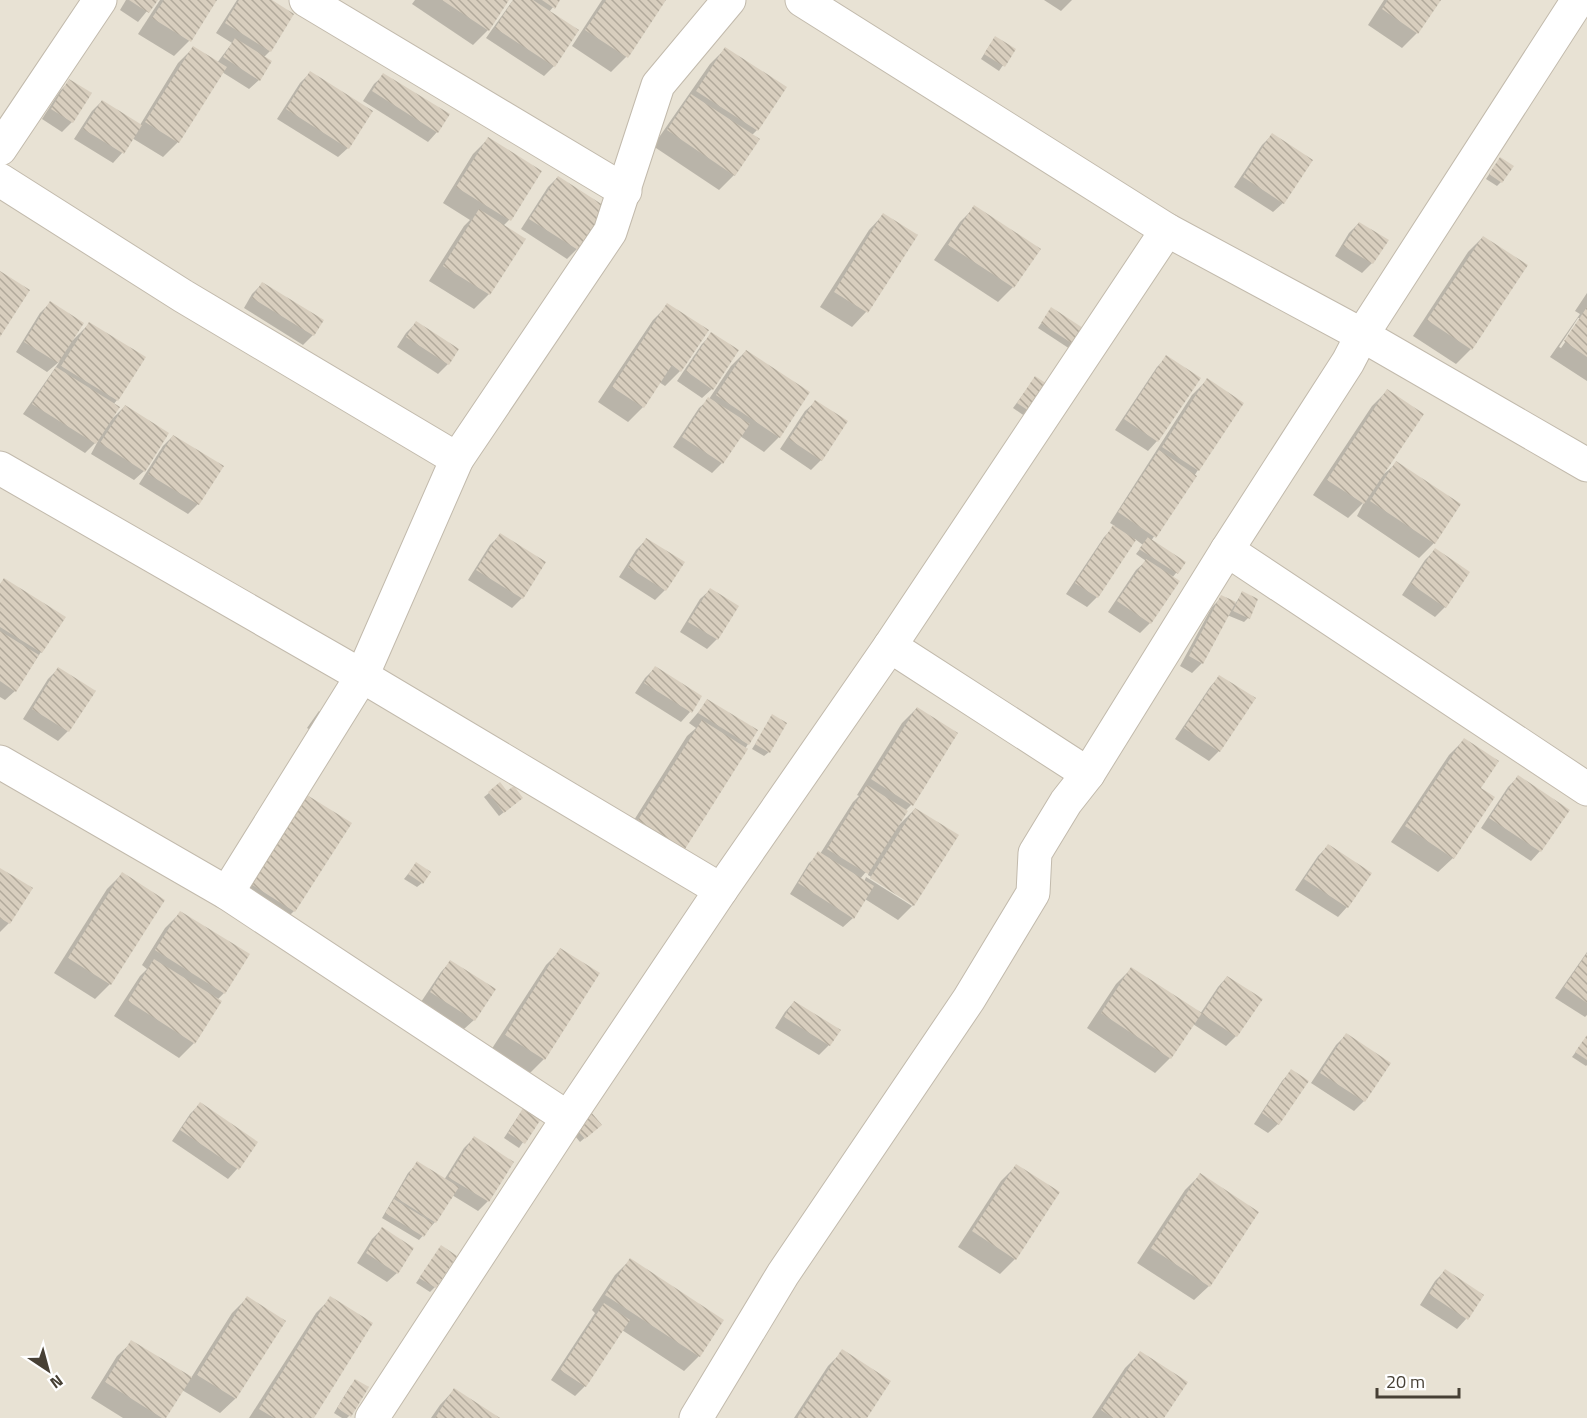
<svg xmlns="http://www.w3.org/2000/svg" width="1587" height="1418" font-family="'Titillium Web',sans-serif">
<defs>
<pattern id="building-back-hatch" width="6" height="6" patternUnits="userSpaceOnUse" patternTransform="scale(1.5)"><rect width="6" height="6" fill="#d8cebe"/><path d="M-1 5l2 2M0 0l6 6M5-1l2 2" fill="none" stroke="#b1a99b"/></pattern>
</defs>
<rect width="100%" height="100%" fill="#f4f0e6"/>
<!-- residential -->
<rect fill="#e8e2d4" x="0" y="0" width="1587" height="1418"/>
<!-- shadow -->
<g fill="#0003" fill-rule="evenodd">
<polygon points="126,0 156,0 138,22 120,10"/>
<polygon points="160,0 215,0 189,41 174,56 138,34"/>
<polygon points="237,0 269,0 270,51 264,57 259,80 249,89 222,72 178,142 163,157 132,138 122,153 113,163 74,139 92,111 102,101 140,125 178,63 193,48 217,63 232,43 216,33"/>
<polygon points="415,0 507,0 488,30 473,45 412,4"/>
<polygon points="513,0 559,0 549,12 554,66 544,76 486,38"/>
<polygon points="602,0 664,0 626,57 611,72 572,46"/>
<polygon points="1044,0 1072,0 1061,11"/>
<polygon points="1384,0 1439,0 1417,33 1402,48 1368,25"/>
<polygon points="991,43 1014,49 999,71 981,59"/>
<polygon points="725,49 757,130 752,135 734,175 719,190 653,146 710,64"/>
<polygon points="310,73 348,148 338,157 277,119 300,83"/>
<polygon points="384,75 437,132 428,142 363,101 374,84"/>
<polygon points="70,81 72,122 62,132 42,119 60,91"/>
<polygon points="1272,135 1283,203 1273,212 1234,187 1262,145"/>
<polygon points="488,139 540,172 509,220 503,226 524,239 489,294 474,309 429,281 464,226 470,220 443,203 473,154"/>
<polygon points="1496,164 1501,182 1497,186 1486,179"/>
<polygon points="558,177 604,207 577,249 567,259 521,229 548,187"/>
<polygon points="975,207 1013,287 998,302 934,260 960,222"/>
<polygon points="883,215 916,235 866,312 852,327 820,307 869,230"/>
<polygon points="1359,223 1372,263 1362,273 1335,256 1349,233"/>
<polygon points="1483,237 1471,349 1456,364 1413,336 1468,252"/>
<polygon points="262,284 322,321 313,335 303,345 244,308 252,294"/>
<path d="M 1587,293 L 1587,381 L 1550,357 L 1580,314 L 1575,311 ZM 1578,318 L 1582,318 L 1561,348 L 1559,347 Z"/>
<polygon points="50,303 73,340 89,324 117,400 113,405 111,420 125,406 144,471 134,480 91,454 99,439 85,453 23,414 60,361 47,372 16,352 40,313"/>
<polygon points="668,305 680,371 665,386 659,382 643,407 628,422 598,402 653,320"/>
<polygon points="1051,309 1075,345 1070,349 1038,328"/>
<polygon points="416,323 448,364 438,374 397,347 406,333"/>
<polygon points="712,334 712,389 702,398 677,381 702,344"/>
<polygon points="746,351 779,437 764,452 740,436 722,463 712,473 673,447 699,408 709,399 731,366"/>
<polygon points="1167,357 1157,441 1148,451 1115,430 1157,367"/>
<polygon points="1035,378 1029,419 1013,408"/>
<polygon points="1207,380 1198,470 1151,541 1184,563 1172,578 1150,623 1140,633 1108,612 1136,570 1146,561 1136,554 1143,545 1135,539 1097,597 1087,607 1066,594 1104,537 1115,526 1110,523 1192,395"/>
<polygon points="1387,391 1379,478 1397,463 1434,543 1419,558 1357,516 1364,502 1348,518 1313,495 1372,406"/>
<polygon points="815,402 821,460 811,470 780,449 805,411"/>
<polygon points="173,436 222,466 198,504 188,514 139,484 163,446"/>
<polygon points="500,535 522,598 512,608 468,580 490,545"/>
<polygon points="646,540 665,590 655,600 619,577 636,550"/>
<polygon points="1435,550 1445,607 1435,617 1402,595 1425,560"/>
<polygon points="4,580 41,652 15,691 5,700 0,697 0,584"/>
<polygon points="710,590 717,639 707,649 680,632 700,599"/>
<polygon points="1242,593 1248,618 1244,622 1227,615 1202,663 1192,673 1180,666 1212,607 1222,597 1235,604"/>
<polygon points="655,668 690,712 681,722 635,693 645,678"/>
<polygon points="58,669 68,731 58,741 23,719 48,679"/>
<polygon points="1219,677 1219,751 1209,761 1175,739 1210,687"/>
<polygon points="708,701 748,744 684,849 669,863 624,836 687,736 696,728 689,723"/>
<path d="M 917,708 L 911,805 L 905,811 L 898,826 L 915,809 L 913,905 L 898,920 L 865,899 L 853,918 L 843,927 L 790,894 L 809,863 L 820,854 L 853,802 L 859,796 L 857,795 L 902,723 ZM 869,870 L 868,875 L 912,902 L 912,906 L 866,877 L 864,882 L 860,879 L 865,873 Z"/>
<polygon points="319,711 330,717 317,734 307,728"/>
<polygon points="773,716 769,752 764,756 752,749"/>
<polygon points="1464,740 1479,789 1453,858 1438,872 1391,842 1449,755"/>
<polygon points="1518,777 1540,851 1531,861 1481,828 1508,787"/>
<polygon points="489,793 507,793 517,802 499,816 484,797"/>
<polygon points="307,797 294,911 279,926 237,900"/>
<polygon points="1328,846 1347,907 1338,917 1295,890 1318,856"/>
<polygon points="416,864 422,883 417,887 404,879"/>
<polygon points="0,869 9,923 0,932"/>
<polygon points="122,874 110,984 95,999 54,973 107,889"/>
<polygon points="180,913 224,993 217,1000 194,1043 179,1058 114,1016 140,976 147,969 142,965 165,928"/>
<polygon points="561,950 544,1059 529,1074 491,1050 546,965"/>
<polygon points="1587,952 1587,1015 1585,1017 1555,998"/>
<polygon points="450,962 474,1020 464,1029 421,1002 441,972"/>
<polygon points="1131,969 1200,1014 1218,987 1227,977 1236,1036 1226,1046 1193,1024 1170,1058 1155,1073 1087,1028 1116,984"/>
<polygon points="794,1002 829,1045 819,1055 775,1028 785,1012"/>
<polygon points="1346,1035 1389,1063 1364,1101 1354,1111 1311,1083 1336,1045"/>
<polygon points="1587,1037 1587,1065 1586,1066 1572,1057"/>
<polygon points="1291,1071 1278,1124 1268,1133 1254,1124 1282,1081"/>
<polygon points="200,1104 256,1142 237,1169 228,1179 172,1141 190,1114"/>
<polygon points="519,1115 539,1119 519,1148 504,1138"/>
<polygon points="595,1129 580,1142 570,1130"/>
<polygon points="474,1138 488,1201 478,1211 452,1195 435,1222 419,1240 382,1218 408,1173 418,1163 444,1180 464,1148"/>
<polygon points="1016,1166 1015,1259 1000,1274 958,1247 1001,1181"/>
<polygon points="1200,1175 1209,1286 1194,1300 1137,1263 1185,1190"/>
<polygon points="382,1229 397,1273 387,1282 357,1263 372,1239"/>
<polygon points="441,1247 435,1287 430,1292 416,1283"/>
<polygon points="630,1260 699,1356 684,1371 622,1330 585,1386 575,1396 551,1380 595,1313 592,1310 615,1275"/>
<polygon points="1445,1271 1466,1319 1457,1329 1420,1305 1435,1281"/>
<polygon points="247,1298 284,1321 235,1399 220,1413 182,1390 164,1418 123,1418 91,1398 117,1356 132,1342 191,1378 232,1313"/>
<polygon points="331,1298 312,1418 249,1418 316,1313"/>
<polygon points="843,1351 865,1418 794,1418 828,1366"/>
<polygon points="1140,1353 1162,1418 1092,1418 1125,1368"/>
<polygon points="351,1385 349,1416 347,1418 342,1418 334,1413"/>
<polygon points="454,1390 497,1418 431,1418 440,1405"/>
</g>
<!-- building -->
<g fill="url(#building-back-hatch)">
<polygon points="129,0 158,0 149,13"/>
<polygon points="164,0 217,0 191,42 152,18"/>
<polygon points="239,0 272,0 294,14 271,52 225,23"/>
<polygon points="442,0 509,0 489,31"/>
<polygon points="513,0 533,0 579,30 555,67 495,28"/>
<polygon points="542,0 560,0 555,9"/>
<polygon points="606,0 666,0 628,58 585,30"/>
<polygon points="1388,0 1441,0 1418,34 1382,9"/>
<polygon points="995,36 1016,49 1005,67 984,54"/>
<polygon points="235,38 272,61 260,81 223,57"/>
<polygon points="193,46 227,67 179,143 145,122"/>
<polygon points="725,47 787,87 758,131 696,91"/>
<polygon points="310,71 373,111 349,149 286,109"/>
<polygon points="383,73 450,114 438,133 372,91"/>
<polygon points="69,79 92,93 73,123 51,109"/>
<polygon points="691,94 760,139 735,176 667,130"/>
<polygon points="102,100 142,125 124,154 83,129"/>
<polygon points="1272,133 1313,160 1284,204 1243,177"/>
<polygon points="488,137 542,171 511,221 456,187"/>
<polygon points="1500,157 1514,166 1502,183 1489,174"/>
<polygon points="558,176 606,207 578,250 529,219"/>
<polygon points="974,205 1041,249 1014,288 948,245"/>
<polygon points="479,209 526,239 490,295 443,266"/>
<polygon points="883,213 918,235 868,313 834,292"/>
<polygon points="1359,222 1389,240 1373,264 1343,246"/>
<polygon points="1483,236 1528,265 1472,350 1427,320"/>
<polygon points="0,271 30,290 0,337"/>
<polygon points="262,282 324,320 314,336 252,298"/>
<polygon points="50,301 84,323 58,363 24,342"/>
<polygon points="667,303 709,330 681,372 672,365 644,408 612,387"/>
<polygon points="1051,307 1086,330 1076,346 1041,323"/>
<polygon points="1587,307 1587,357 1564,341"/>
<polygon points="416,321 459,349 449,365 406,337"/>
<polygon points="89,322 146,357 118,401 61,366"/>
<polygon points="711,332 739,350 713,390 686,371"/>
<polygon points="746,350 810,392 780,438 716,395"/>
<polygon points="1166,355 1201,378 1158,442 1124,419"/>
<polygon points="56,367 120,407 96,444 32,404"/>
<polygon points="1035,376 1053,388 1035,415 1017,403"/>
<polygon points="1207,378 1244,403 1199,471 1162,447"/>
<polygon points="1387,389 1424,414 1364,504 1327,480"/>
<polygon points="708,397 750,424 723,464 682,437"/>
<polygon points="815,400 848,421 822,461 789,439"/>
<polygon points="125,405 169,433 145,472 100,443"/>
<polygon points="173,435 224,466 199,505 148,474"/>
<polygon points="1159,450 1197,476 1156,538 1118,512"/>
<polygon points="1396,461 1461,504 1435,544 1370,501"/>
<polygon points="1113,525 1136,540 1098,598 1075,583"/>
<polygon points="500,533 546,562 523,599 476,570"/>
<polygon points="1148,537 1186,562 1178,574 1139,549"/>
<polygon points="646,538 685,562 666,591 628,567"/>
<polygon points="1435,548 1470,572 1446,608 1411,584"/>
<polygon points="1146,559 1180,581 1151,624 1117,601"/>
<polygon points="4,578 66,617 42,653 0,627 0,584"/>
<polygon points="710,588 739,606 718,640 688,622"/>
<polygon points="1242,591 1258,599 1250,619 1233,611"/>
<polygon points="1221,595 1236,602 1203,664 1189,656"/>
<polygon points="0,631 39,655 16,692 0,681"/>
<polygon points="655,666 702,696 692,713 644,683"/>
<polygon points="58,667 96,691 69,732 32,709"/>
<polygon points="1219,675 1256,698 1220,752 1184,728"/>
<polygon points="707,699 758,730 749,745 698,713"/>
<polygon points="917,707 958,733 913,806 871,779"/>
<polygon points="772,714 787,723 770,753 755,744"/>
<polygon points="702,720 748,749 685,849 638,820"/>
<polygon points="1464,738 1499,761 1481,788 1495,797 1454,859 1405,826"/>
<polygon points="1518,775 1570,810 1541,852 1489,818"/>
<polygon points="500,782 507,791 514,786 523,798 504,813 488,792"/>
<polygon points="867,785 908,811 868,874 827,849"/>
<polygon points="307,795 352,823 295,912 251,884"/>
<polygon points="915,808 959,835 914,906 870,878"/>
<polygon points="1328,844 1372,873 1348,908 1304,879"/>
<polygon points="818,851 874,886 854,919 798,883"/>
<polygon points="416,862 431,872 423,884 408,874"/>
<polygon points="0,868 33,888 10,924 0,918"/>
<polygon points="122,872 165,900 111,985 68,958"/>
<polygon points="180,911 250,954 225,994 155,950"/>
<polygon points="560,948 600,973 545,1060 505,1035"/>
<polygon points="1587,953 1587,1003 1564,987"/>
<polygon points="154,959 222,1001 195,1044 128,1001"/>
<polygon points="450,960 496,989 475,1021 430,992"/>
<polygon points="1131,967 1202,1013 1171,1059 1101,1013"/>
<polygon points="1227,976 1263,999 1237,1037 1202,1014"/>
<polygon points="794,1001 841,1030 830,1046 784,1017"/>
<polygon points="1346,1033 1391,1063 1365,1102 1320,1073"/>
<polygon points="1587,1035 1587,1060 1575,1052"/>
<polygon points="1291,1069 1309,1081 1279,1125 1262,1113"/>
<polygon points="200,1102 258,1142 239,1170 180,1130"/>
<polygon points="523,1108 541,1119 525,1144 508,1133"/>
<polygon points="590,1111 602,1125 585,1139 573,1125"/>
<polygon points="474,1136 514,1162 489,1202 448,1177"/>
<polygon points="417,1161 459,1187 436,1223 395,1197"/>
<polygon points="1016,1164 1060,1192 1016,1260 972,1231"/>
<polygon points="1200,1173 1259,1212 1210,1287 1151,1248"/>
<polygon points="394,1199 433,1223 424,1237 385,1213"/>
<polygon points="382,1227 414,1248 398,1274 366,1253"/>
<polygon points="441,1245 457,1256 436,1288 419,1278"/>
<polygon points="630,1258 724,1320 700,1357 605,1295"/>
<polygon points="1445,1269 1484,1295 1468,1320 1429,1294"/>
<polygon points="247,1296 286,1321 236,1399 197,1375"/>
<polygon points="330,1296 373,1323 314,1418 274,1418 259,1409"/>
<polygon points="604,1303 630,1320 586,1387 560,1370"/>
<polygon points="131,1340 192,1377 166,1418 162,1418 105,1382"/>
<polygon points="842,1349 891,1381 867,1418 797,1418"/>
<polygon points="1140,1351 1188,1382 1164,1418 1113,1418 1101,1410"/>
<polygon points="355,1379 369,1387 351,1417 337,1408"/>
<polygon points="454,1388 500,1418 435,1418"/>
</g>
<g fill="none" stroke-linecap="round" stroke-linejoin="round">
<!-- minor casing -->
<g stroke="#c2baac" stroke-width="35">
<g id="minor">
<polyline points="306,0 625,191"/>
<polyline points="802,0 1167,230 1362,335 1587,465"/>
<polyline points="0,149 100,0"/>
<polyline points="0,180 183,296 457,459"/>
<polyline points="0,468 362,676 721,890"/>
<polyline points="1227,550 1587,789"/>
<polyline points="890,646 1088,774"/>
<polyline points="0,762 227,893 568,1118"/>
<polyline points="227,893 362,676 457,459 610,232 658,85 729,0"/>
<polyline points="372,1418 568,1118 721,890 890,646 1167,230"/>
<polyline points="696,1418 783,1274 969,999 1033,893 1035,853 1066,802 1088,774 1227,550 1348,362 1362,335 1578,0"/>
</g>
</g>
<!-- minor -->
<use href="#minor" stroke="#fff" stroke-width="33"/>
</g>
<!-- north arrow -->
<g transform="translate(48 1370) rotate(144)" stroke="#ffffff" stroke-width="4.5" paint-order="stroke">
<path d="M0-4.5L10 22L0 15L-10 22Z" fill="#474035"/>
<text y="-9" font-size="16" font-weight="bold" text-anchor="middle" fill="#474035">N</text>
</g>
<!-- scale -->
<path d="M1377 1388v9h82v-9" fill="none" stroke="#474035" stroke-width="3"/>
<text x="1386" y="1388" font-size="18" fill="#474035" stroke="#ffffff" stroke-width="4.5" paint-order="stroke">20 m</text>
</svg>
